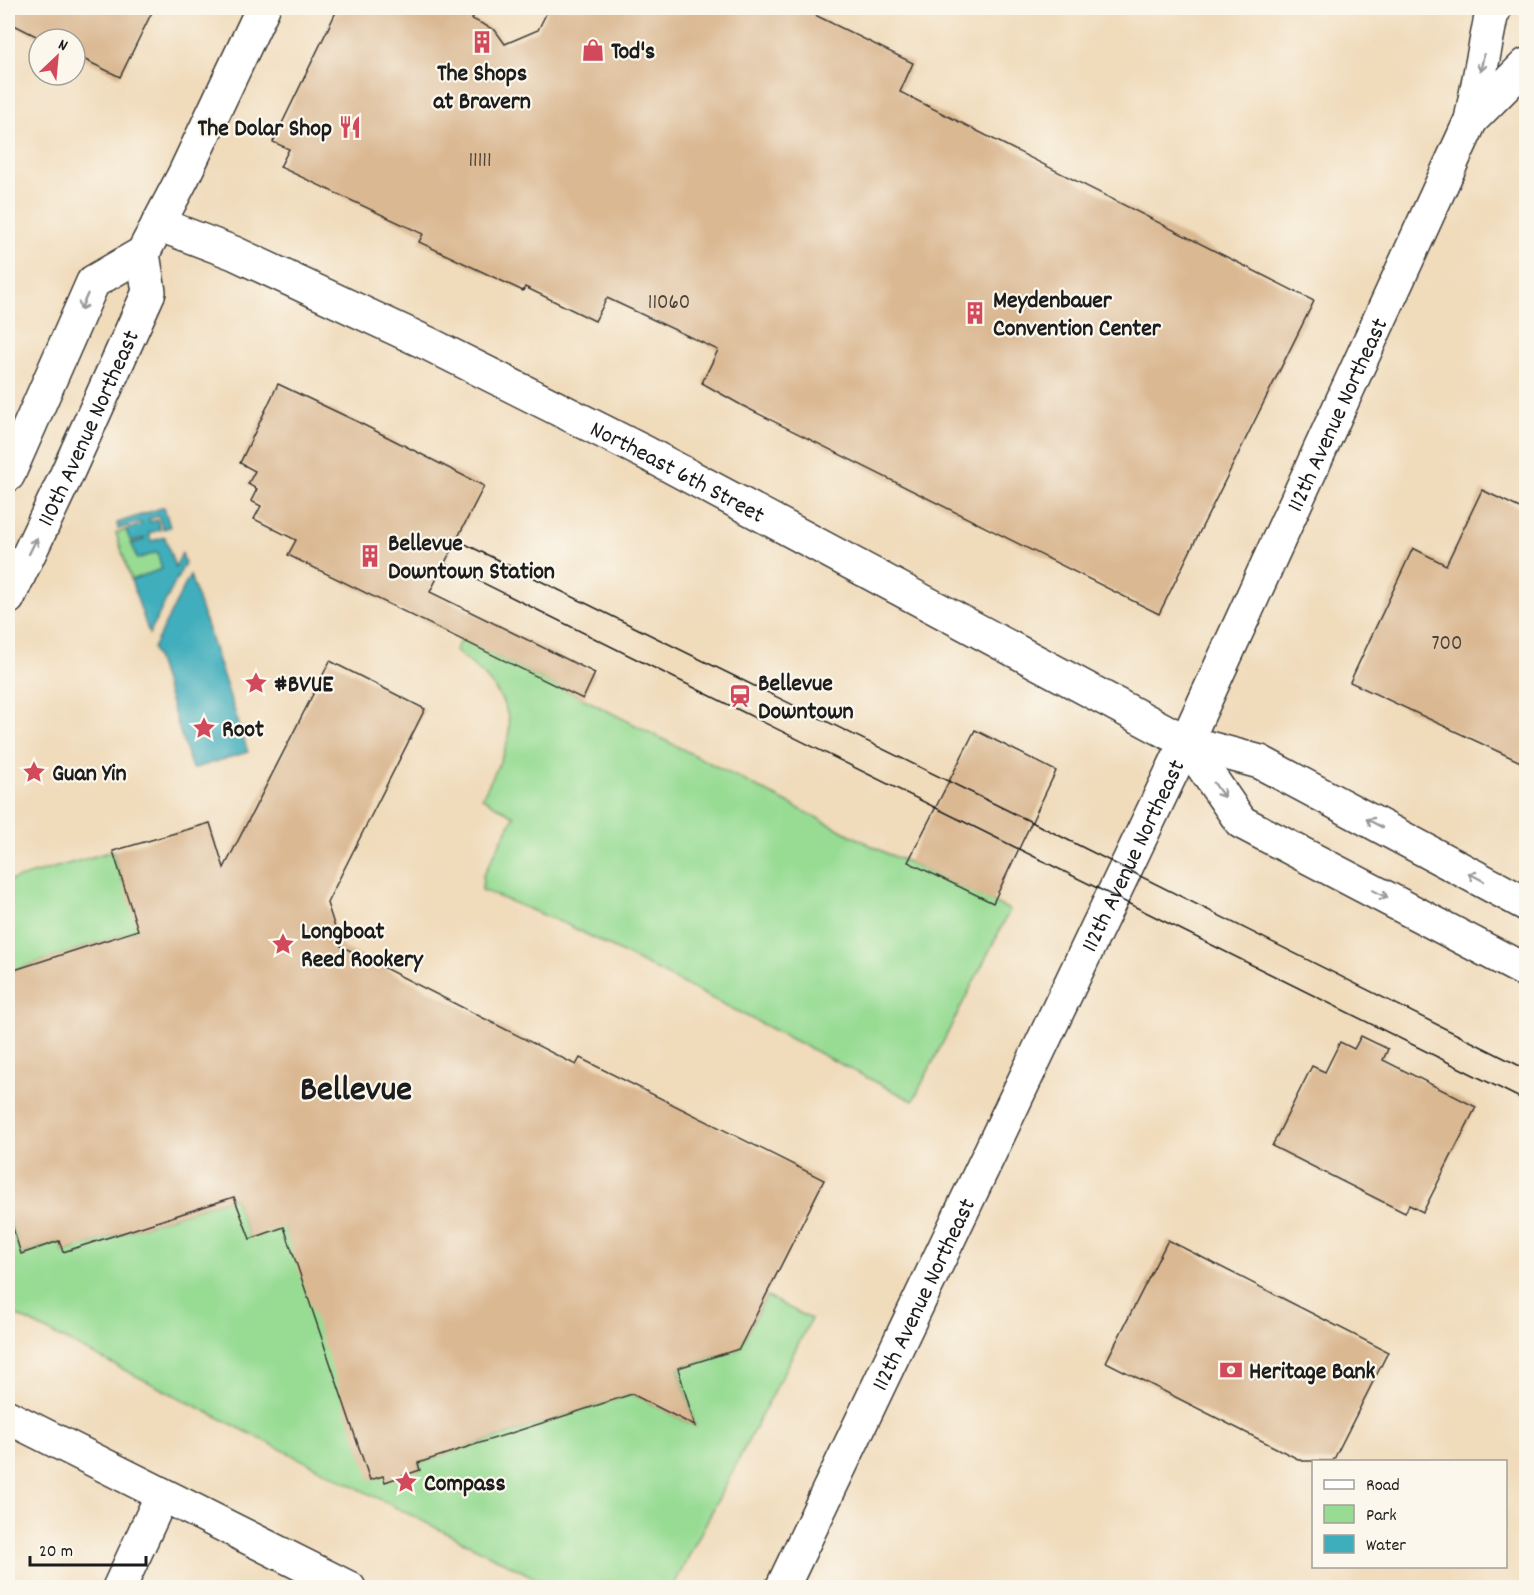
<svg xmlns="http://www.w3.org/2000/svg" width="1534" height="1595" font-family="Dekko,sans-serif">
<rect width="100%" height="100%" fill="#fbf7ec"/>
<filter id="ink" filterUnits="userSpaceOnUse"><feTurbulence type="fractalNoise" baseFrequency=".0167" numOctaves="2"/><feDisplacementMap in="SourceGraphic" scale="12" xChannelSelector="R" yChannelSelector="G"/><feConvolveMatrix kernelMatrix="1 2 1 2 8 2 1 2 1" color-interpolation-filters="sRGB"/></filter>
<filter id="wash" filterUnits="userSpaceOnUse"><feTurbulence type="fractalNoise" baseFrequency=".008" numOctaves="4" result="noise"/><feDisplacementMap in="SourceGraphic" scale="24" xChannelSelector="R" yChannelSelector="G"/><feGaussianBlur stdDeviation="1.35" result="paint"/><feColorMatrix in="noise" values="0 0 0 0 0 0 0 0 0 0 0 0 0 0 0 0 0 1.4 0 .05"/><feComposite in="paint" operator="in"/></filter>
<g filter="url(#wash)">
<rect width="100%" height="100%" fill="#f0dbbb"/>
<!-- green -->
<g fill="#98dc94" stroke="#5a7c58" stroke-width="1.5">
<polygon points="126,530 131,542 130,544 132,544 137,559 157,552 162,569 131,580 116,533"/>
<path d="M 461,639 L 592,703 L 888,854 L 908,862 L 1010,910 L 913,1101 L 568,925 L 482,890 L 483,876 L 514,816 L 482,798 C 490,781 500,765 506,747 C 520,705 485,673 455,651 Z"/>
<polygon points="113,851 122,881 156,924 8,972 8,881"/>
<polygon points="234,1197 250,1238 280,1216 383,1476 420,1470 418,1463 632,1394 695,1426 678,1368 739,1349 766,1296 811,1319 673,1587 553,1587 8,1311 8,1215 22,1254 59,1241 63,1252"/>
</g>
<!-- water -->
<g fill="#3faebc" stroke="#2e656c" stroke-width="1.5">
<polygon points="164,507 170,527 163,529 158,516 149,519 150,522 157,520 160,530 149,533 151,541 165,537 175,567 182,553 185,563 149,634 131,580 162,569 157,552 137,559 132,544 144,540 144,538 131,542 126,530 141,525 140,522 118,529 117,523"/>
<polygon points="190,575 248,752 192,769 153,648"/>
</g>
<g id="blocks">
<!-- building -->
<g fill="#dab892">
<polygon points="8,8 154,8 120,77 75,55 75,39 42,39 8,22"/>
<polygon points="338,8 478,8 472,19 495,30 505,44 538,30 549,8 801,8 913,63 900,92 1314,301 1159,614 741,405 702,383 718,350 607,298 595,321 525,287 523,291 419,242 423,234 280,167 289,149 273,142"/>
<polygon points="278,384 356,421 484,486 430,592 595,673 583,699 288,555 296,540 254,519 261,506 251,501 257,489 248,484 255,471 240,463"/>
<polygon points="1482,490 1526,511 1527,765 1350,682 1413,548 1446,565"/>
<polygon points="330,661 425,709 327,903 341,946 576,1065 580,1058 824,1180 739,1349 678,1368 695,1426 632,1394 418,1463 420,1470 385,1482 383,1476 370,1480 284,1227 250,1239 234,1197 63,1252 59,1241 21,1254 8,1212 8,972 138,930 113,851 210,823 224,868"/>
<polygon points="975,730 1056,771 993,903 908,862"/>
<polygon points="1361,1036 1388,1049 1383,1060 1476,1107 1423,1212 1409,1205 1405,1213 1272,1146 1312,1066 1325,1072 1340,1042 1354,1049"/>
<polygon points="1168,1240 1388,1352 1333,1461 1302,1461 1106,1362"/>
</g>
</g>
</g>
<g filter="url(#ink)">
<use href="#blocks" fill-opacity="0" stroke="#3c3934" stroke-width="1.5"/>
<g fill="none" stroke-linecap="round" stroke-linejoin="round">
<!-- minor casing -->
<g stroke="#3c3934" stroke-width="36">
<g id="minor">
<path id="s1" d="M 158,224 L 234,253 L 429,344 L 646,453 L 1186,742"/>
<polyline points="8,475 93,282 143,253 183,177 263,8"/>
<path id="s2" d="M 8,598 L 65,478 L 149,292 L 143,253"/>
<polyline points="119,1588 162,1495"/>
</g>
</g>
<!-- major casing -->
<g stroke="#3c3934" stroke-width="36">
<g id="major">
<polyline points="1471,120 1526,65"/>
<polyline points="8,1417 349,1588"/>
<path id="s3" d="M 782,1588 L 1186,742 L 1471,120 L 1491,17 L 1495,8"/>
</g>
</g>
<!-- highway casing -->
<g stroke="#3c3934" stroke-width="36">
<g id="highway">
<polyline points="1186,742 1241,822 1526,971"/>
<polyline points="1186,742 1260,762 1526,904"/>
</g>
</g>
<!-- minor -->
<use href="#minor" stroke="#fff" stroke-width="33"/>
<!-- major -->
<use href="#major" stroke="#fff" stroke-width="33"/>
<!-- highway -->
<use href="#highway" stroke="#fff" stroke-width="33"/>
<!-- tram -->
<g stroke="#1c1c1c" stroke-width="1.5">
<polyline points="457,540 1058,835 1526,1069"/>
<polyline points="445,564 1526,1101"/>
</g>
</g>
<!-- one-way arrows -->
<defs><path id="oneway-shaft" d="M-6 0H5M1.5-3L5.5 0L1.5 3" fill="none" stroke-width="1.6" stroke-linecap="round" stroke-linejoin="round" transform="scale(1.5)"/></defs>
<g stroke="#999">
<use href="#oneway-shaft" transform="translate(1482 63) rotate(101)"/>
<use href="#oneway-shaft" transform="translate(84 302) rotate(114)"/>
<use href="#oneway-shaft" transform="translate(33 546) rotate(-64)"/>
<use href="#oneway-shaft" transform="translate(1219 790) rotate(55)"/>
<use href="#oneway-shaft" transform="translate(1374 823) rotate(-152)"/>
<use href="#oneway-shaft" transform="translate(1476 877) rotate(-152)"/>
<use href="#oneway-shaft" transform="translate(1380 894) rotate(28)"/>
</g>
</g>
<!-- icons -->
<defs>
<g id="building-bare" transform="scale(1.8)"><path d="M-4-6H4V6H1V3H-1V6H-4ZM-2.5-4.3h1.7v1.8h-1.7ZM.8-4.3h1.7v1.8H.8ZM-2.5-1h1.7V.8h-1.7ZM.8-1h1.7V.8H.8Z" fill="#d1495b" stroke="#fbf7ec" stroke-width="2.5" paint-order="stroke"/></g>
<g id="shop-bare" transform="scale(1.8)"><path d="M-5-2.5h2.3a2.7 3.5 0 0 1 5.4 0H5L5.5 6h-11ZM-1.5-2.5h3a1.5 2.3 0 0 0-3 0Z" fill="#d1495b" stroke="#fbf7ec" stroke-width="2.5" paint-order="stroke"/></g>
<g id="restaurant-bare" transform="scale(1.8)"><path d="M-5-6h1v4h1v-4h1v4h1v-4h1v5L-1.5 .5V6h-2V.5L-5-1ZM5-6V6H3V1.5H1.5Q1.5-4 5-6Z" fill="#d1495b" stroke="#fbf7ec" stroke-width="2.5" paint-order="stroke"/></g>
<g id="sight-bare" transform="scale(1.8)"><path d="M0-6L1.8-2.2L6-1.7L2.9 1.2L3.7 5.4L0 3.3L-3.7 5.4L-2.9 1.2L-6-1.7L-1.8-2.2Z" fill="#d1495b" stroke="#fbf7ec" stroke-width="2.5" paint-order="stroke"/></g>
<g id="station-bare" transform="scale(1.8)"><path d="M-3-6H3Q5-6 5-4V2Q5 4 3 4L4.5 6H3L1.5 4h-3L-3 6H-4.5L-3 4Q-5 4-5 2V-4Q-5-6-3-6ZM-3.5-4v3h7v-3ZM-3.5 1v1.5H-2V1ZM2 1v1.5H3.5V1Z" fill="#d1495b" stroke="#fbf7ec" stroke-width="2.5" paint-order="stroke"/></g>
<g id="bank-bare" transform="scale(1.8)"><path d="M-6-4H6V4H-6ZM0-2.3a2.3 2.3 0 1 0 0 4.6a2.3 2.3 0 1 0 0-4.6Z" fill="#d1495b" stroke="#fbf7ec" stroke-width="2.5" paint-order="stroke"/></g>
</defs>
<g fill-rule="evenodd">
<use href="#building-bare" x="482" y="42"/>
<use href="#shop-bare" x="593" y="50"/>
<use href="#restaurant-bare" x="350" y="127"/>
<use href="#building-bare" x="975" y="313"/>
<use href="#building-bare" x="370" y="556"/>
<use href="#sight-bare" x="256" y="683"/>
<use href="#station-bare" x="740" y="696"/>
<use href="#sight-bare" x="204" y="728"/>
<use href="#sight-bare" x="34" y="772"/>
<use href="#sight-bare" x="283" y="944"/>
<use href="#bank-bare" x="1231" y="1370"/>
<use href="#sight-bare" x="406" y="1482"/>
</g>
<g text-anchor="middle" stroke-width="4.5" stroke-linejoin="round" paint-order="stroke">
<!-- number labels -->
<g font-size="21" fill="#4c433a">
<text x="480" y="166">11111</text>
<text x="669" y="308">11060</text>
<text x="1447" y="649">700</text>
</g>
<!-- poi labels -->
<g font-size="24" font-weight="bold" fill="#1c1c1c" stroke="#fbf7ec" text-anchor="start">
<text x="611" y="58">Tod's</text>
<text x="482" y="80" text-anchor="middle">The Shops<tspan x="482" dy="28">at Bravern</tspan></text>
<text x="332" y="135" text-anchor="end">The Dolar Shop</text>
<text x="993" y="307">Meydenbauer<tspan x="993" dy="28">Convention Center</tspan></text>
<text x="388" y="550">Bellevue<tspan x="388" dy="28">Downtown Station</tspan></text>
<text x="758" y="690">Bellevue<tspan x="758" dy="28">Downtown</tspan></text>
<text x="274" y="691">#BVUE</text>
<text x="222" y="736">Root</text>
<text x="52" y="780">Guan Yin</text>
<text x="301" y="938">Longboat<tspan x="301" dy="28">Reed Rookery</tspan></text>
<text x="1249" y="1378">Heritage Bank</text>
<text x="424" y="1490">Compass</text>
</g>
<!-- street labels -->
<g font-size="24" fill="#1c1c1c" stroke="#fbf7ec">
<text dy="8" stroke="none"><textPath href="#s3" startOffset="1298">112th Avenue Northeast</textPath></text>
<text dy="8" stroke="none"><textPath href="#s2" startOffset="188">110th Avenue Northeast</textPath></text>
<text dy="8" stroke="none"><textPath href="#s1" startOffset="576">Northeast 6th Street</textPath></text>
<text dy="8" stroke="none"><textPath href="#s3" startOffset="812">112th Avenue Northeast</textPath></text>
<text dy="8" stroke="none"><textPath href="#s3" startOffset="326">112th Avenue Northeast</textPath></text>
</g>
<!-- town labels -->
<g font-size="36" font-weight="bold" fill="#1c1c1c" stroke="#fbf7ec">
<text x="356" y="1099">Bellevue</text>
</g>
</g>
<!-- margin -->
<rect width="1534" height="1595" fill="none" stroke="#fbf7ec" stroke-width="30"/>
<!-- legend -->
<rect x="1312" y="1460" width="195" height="108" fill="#fbf7ec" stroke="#a29f99" stroke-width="1.5"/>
<rect x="1324" y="1480" width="30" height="9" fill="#ffffff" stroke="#a29f99" stroke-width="1.5"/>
<text x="1366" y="1490" font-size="18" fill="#1c1c1c">Road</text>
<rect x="1324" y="1505" width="30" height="18" fill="#98dc94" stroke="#a29f99" stroke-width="1.5"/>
<text x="1366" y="1520" font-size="18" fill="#1c1c1c">Park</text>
<rect x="1324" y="1535" width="30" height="18" fill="#3faebc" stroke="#a29f99" stroke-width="1.5"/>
<text x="1366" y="1550" font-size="18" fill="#1c1c1c">Water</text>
<!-- north arrow -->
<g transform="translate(57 57) rotate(26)"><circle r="28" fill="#fbf7ec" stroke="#a29f99" stroke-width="1.5"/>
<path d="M0-4.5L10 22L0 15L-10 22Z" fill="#d1495b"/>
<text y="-9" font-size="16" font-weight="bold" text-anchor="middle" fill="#1c1c1c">N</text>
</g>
<!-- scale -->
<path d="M30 1556v9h116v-9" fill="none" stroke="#1c1c1c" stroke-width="3"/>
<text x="39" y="1556" font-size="18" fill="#1c1c1c" stroke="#fbf7ec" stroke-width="4.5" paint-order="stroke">20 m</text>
</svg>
